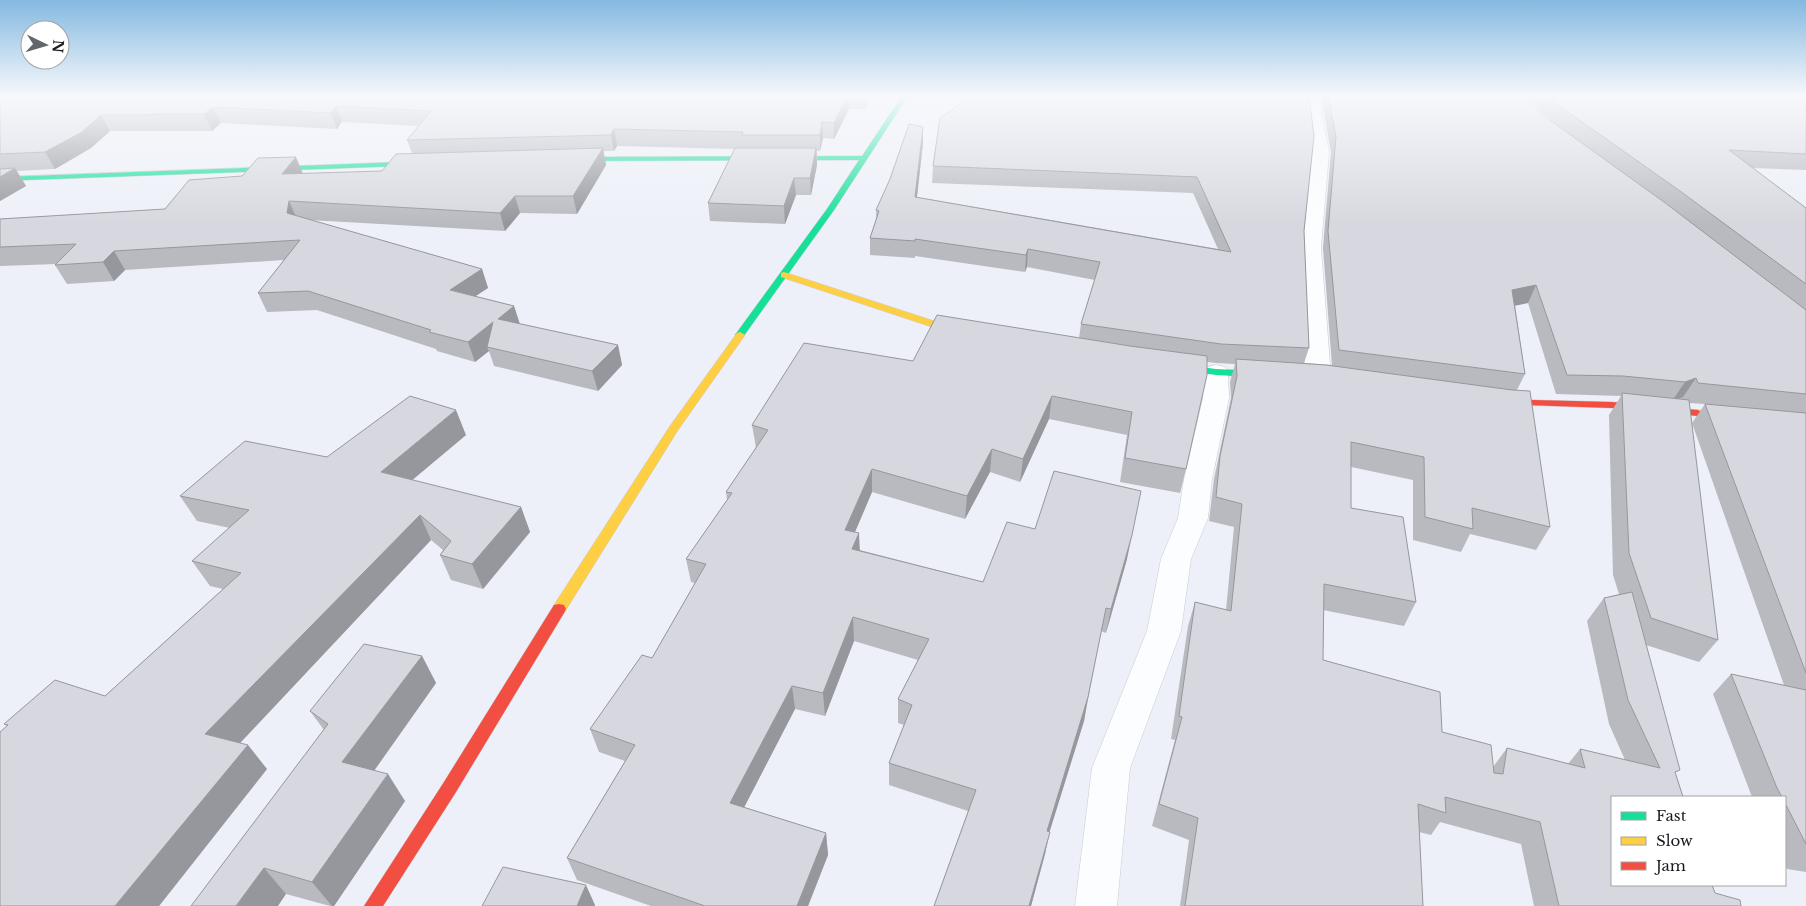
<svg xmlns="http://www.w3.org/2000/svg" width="1806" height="906" font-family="'Libre Baskerville',serif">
<rect width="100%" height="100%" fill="#edf0f8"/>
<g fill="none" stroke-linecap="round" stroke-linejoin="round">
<!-- street casing -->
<g stroke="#c8cbd1" stroke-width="1">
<g id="street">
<polygon points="1305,96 1321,96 1321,112 1329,152 1321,248 1331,377 1327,382 1318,385 1309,382 1305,377 1301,248 1311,152 1305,112"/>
<polygon points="1216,365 1225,367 1228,372 1229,398 1212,479 1208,518 1191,559 1181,631 1130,768 1117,906 1075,906 1092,768 1147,631 1161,559 1178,518 1184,479 1203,398 1204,372 1207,367"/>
</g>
</g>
<!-- fast casing -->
<g stroke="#c8cbd1" stroke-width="1">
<g id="fast">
<polygon points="902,96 908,96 834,210 743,337 740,338 735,335 827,209 859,160 569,161 565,159 569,157 862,156"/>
<polygon points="426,161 429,161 429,165 0,181 0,177"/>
<polygon points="1169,363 1216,369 1271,372 1276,375 1271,378 1216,375 1165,368 1164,366"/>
</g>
</g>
<!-- slow casing -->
<g stroke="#c8cbd1" stroke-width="1">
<g id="slow">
<polygon points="784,272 940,323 969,328 974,331 969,334 935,328 781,277 781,273"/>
<polygon points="740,332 745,335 678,430 564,613 559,614 554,613 552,609 554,605 670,426 737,333"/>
<polygon points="1698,410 1806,421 1806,427 1694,415 1693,413"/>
</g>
</g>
<!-- jam casing -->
<g stroke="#c8cbd1" stroke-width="1">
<g id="jam">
<polygon points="1494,399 1612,402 1698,410 1703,413 1698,416 1612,408 1490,404 1489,402 1490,400"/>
<polygon points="559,604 564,605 566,609 564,613 456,792 383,906 364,906 444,782 554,605"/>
</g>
</g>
<!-- street -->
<use href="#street" fill="#fcfdfe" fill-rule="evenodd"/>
<!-- fast -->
<use href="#fast" fill="#16e098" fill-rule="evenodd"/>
<!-- slow -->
<use href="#slow" fill="#ffcf43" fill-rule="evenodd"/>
<!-- jam -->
<use href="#jam" fill="#f24e42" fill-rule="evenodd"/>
</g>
<!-- wall -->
<g fill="#b9bac0" fill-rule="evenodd">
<polygon points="0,96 869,96 866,109 849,109 834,139 823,138 820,151 817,151 817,165 811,195 796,195 785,224 710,221 708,203 735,149 617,146 614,151 603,151 606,165 577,214 520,213 505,231 309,220 482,269 488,288 475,296 514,306 520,324 618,345 622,365 598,391 494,366 489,351 475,362 437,351 436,349 317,310 267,312 258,293 284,260 125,270 114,281 67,284 55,265 57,264 0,266 0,219 165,209 303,174 382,171 412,153 407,140 418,126 342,122 337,129 221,123 212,131 110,131 91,148 55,169 17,171 26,186 0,201"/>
<path d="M 1309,96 L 1304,231 L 1309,348 L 1304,363 L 1332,365 L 1323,248 L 1331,152 L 1321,96 L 1522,96 L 1547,118 L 1613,166 L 1554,123 L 1524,96 L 1806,96 L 1806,170 L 1752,168 L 1806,208 L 1806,872 L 1787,869 L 1785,865 L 1785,797 L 1752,797 L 1713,694 L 1731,674 L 1784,685 L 1692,423 L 1705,404 L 1689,403 L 1718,640 L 1699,662 L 1646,645 L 1676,775 L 1715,893 L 1741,906 L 1534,906 L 1521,844 L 1440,822 L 1431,835 L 1419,832 L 1423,906 L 1180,906 L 1189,840 L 1152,826 L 1175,740 L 1171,739 L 1188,626 L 1195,602 L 1226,610 L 1234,527 L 1209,521 L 1214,479 L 1231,398 L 1230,382 L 1235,364 L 1216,363 L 1207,362 L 1186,469 L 1180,493 L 1120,482 L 1127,435 L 1049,419 L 1020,482 L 990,472 L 965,519 L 872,492 L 855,532 L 860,550 L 983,582 L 1127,559 L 1106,633 L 1101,631 L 1084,721 L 1049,832 L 1045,854 L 1031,906 L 934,906 L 968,811 L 889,785 L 889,763 L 904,725 L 898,723 L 898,699 L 918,660 L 854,641 L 825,716 L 795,709 L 744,807 L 826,833 L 828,855 L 808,906 L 651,906 L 577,880 L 567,858 L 625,761 L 599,752 L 590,729 L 652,658 L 695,583 L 691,582 L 686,559 L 727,500 L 726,492 L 756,448 L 752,425 L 913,361 L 1079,338 L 1081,324 L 1095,280 L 1027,267 L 1025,272 L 915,256 L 915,258 L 870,255 L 870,238 L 876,221 L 876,210 L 923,143 L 917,197 L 1218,249 L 1193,193 L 932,183 L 933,166 ZM 1528,303 L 1556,394 L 1621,396 L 1609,415 L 1613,575 L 1619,594 L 1604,598 L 1587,621 L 1609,724 L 1625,760 L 1580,749 L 1568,764 L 1507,748 L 1493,767 L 1442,732 L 1323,660 L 1323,610 L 1404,626 L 1416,602 L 1351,508 L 1351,467 L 1413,480 L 1413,540 L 1461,552 L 1470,534 L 1536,550 L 1550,527 L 1517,390 L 1525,374 L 1515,305 Z"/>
<polygon points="466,435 412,480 521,507 530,532 483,589 451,580 440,555 443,550 431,540 240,743 267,769 159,906 0,906 7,726 4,724 105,696 223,589 210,586 192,561 230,528 197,521 180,496 327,457"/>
<polygon points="422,656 436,683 374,771 405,801 334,906 330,906 286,894 191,906 324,730 310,711"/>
</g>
<!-- shaded-wall -->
<g fill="#96979c">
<polygon points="847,96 849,96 849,109 834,139 834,123"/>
<polygon points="866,96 869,96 866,109"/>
<polygon points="336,106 342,122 337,129 331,113"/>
<polygon points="213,107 221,123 212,131 204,114"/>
<polygon points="101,115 110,131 91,148 55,169 45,152"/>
<polygon points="822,122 823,138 820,151 820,135"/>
<polygon points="923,127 923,143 915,214 915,197"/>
<polygon points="614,129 617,146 614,151 611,135"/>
<polygon points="603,148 606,165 577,214 573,196"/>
<polygon points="816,148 817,165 811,195 810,178"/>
<polygon points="296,157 303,174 282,174"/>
<polygon points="15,168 26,186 0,201 0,177"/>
<polygon points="794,178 796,195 785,224 784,206"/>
<polygon points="515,196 520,213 505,231 500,213"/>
<polygon points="289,201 297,219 287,213"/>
<polygon points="1028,249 1027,267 1025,272 1026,255"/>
<polygon points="114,251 125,270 114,281 103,262"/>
<polygon points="482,269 488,288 456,309 450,290"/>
<polygon points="1536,285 1528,303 1504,308 1512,290"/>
<polygon points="514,306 520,325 498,319"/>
<polygon points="493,322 487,347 489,351 475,362 468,342"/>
<polygon points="618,345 622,365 598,391 592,371"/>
<polygon points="1696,378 1683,397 1672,401 1685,382"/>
<polygon points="1052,396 1049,419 1020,482 1023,459"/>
<polygon points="456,410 466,435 392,497 381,472"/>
<polygon points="992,449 990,472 965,519 967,496"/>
<polygon points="872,469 872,492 846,553 845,530"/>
<polygon points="521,507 530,532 483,589 472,564"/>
<polygon points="420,515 431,540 225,759 205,734"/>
<polygon points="859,533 860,556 852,549"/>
<polygon points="1132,535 1127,559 1106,633 1111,609"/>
<polygon points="853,617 854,641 825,716 823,693"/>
<polygon points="422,656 436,683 361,789 342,762"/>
<polygon points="792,686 795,709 735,825 730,803"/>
<polygon points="1088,697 1084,721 1043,853 1047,831"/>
<polygon points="248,745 267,769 159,906 115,906"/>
<polygon points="388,774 405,801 334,906 332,906 312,882"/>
<polygon points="1050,832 1045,854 1031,906 1029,906"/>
<polygon points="826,833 828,855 808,906 797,906"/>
<polygon points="264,868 286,894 278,906 236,906"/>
<polygon points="586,885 595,905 595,906 577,906"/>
</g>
<!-- building -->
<g fill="#d7d8df" stroke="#96979c">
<polygon points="0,96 847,96 834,123 822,122 820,135 742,135 743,132 614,129 611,135 407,140 431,111 336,106 331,113 213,107 204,114 101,115 82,132 45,152 0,154"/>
<polygon points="972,96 1309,96 1314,136 1304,231 1309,348 1221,344 1081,324 1100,262 1028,249 1026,255 915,239 915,241 870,238 879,211 876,210 890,179 909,124 923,127 915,197 1231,252 1197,177 933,166 940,118"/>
<polygon points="1328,96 1522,96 1547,118 1664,202 1806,310 1806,394 1698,383 1696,378 1685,382 1623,376 1567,375 1536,285 1512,290 1525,374 1339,350 1328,231 1336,136"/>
<polygon points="1548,96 1806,96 1806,154 1729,150 1806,208 1806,284 1680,191 1561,107"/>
<polygon points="603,148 573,196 515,196 500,213 289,201 287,213 482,269 450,290 514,306 498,319 618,345 592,371 487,347 493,322 468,342 429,332 431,330 308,291 258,293 300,240 114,251 103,262 55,265 76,244 0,247 0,219 165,209 189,180 242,176 258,158 296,157 282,174 382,171 396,154"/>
<polygon points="735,148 816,148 810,178 794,178 784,206 708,203"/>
<polygon points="15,168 0,177 0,169"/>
<polygon points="937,315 1130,346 1207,356 1207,375 1186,469 1125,458 1132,412 1052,396 1023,459 992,449 967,496 872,469 845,530 859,533 852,549 983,582 1007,522 1035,529 1054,471 1141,491 1132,535 1111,609 1106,608 1088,697 1047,831 1050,832 1029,906 934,906 976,790 889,763 912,705 898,699 929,639 853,617 823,693 792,686 730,803 826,833 797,906 705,906 567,858 635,745 590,729 642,655 652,658 706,564 686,559 732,493 726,492 768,430 752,425 804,343 913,361"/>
<polygon points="1236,359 1326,365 1512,390 1530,391 1550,527 1472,508 1473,529 1425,517 1424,457 1351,442 1351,508 1403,517 1416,602 1324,584 1323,660 1440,692 1442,732 1491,745 1494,773 1503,774 1507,748 1585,768 1580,749 1660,768 1628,700 1604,598 1632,592 1680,770 1675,772 1683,797 1612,797 1612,885 1712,885 1715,893 1740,900 1741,906 1559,906 1540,822 1445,797 1446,813 1418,804 1423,906 1185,906 1198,818 1159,804 1182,717 1179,716 1195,602 1231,611 1242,504 1216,497 1220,456 1237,376"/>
<polygon points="1622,393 1689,400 1718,640 1651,618 1629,553"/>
<polygon points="410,396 456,410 381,472 521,507 472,564 440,555 451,541 420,515 205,734 248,745 115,906 0,906 0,732 8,725 4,724 55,680 105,696 241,573 192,561 249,510 180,496 245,441 327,457"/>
<polygon points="1705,404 1806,413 1806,673"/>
<polygon points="364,644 422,656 342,762 388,774 312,882 264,868 236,906 191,906 328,724 310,711"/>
<polygon points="1731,674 1806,690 1806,844 1785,803 1785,797 1782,797 1777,788"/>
<polygon points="503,867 586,885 577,906 482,906"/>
</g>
<!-- sky -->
<linearGradient id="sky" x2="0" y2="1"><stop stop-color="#84b9e0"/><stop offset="0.43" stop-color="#f7f8fc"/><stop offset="1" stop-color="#f7f8fc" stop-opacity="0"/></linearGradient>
<rect width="1806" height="223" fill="url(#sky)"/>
<!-- legend -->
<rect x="1611" y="796" width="175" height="90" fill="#ffffff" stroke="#a3a4a6"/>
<rect x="1621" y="812" width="25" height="8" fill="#16e098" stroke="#a3a4a6"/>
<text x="1656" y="821" font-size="15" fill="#181b21">Fast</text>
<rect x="1621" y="837" width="25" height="8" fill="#ffcf43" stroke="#a3a4a6"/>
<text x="1656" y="846" font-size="15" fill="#181b21">Slow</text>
<rect x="1621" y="862" width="25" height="8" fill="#f24e42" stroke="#a3a4a6"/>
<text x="1656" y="871" font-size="15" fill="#181b21">Jam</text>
<!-- north arrow -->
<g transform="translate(45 45) rotate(95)"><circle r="24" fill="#ffffff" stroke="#a3a4a6"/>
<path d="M0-4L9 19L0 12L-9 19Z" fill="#63666c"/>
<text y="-8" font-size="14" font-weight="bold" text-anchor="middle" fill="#181b21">N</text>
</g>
</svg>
